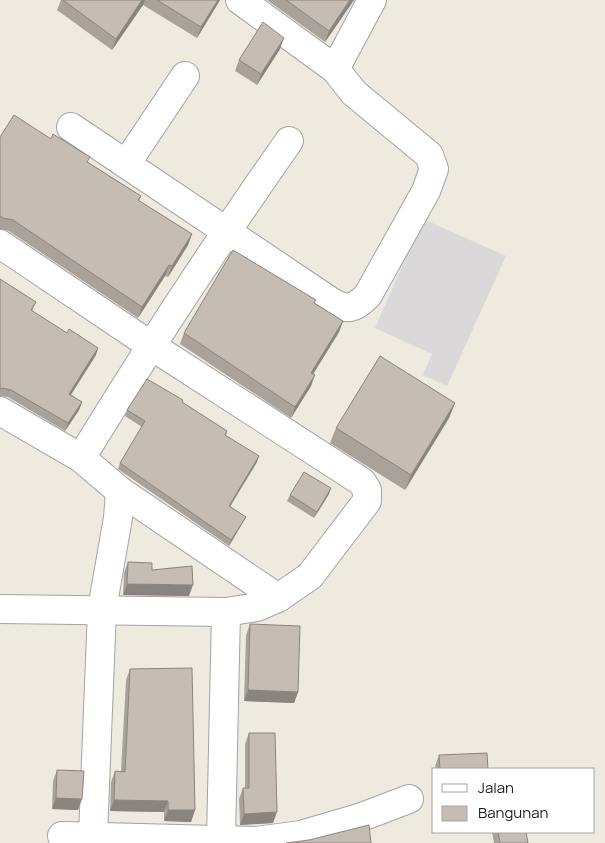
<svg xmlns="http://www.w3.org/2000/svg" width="605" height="843" font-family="Manrope,sans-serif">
<rect width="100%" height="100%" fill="#eeeae0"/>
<!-- residential -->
<polygon fill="#dad8d8" points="423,219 506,256 447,386 423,375 432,354 375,328"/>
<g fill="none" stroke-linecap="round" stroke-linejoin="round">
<!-- street casing -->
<g stroke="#a3a3a3" stroke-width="30">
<g id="street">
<polyline points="335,69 372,0"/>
<path d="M 71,127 L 330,301 C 346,311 355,309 368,295 L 426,191 L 434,169 L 429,155 L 354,93 L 335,69 L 240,0"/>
<polyline points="126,164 185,76"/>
<polyline points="0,244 150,345 362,482 367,490 367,501 310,576 278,598 120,491 81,458 0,411"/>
<path d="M 81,458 C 147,350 216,245 289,141"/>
<polyline points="0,609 226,612 257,607 278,598"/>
<polyline points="62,836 256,841 301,835 359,818 409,799"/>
<polyline points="93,836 102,609 118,518 120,491"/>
<polyline points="221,839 226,612"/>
</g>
</g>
<!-- street -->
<use href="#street" stroke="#fff" stroke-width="28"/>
</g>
<!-- wall -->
<g fill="#a9a29b">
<polygon points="61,0 220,0 197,38 143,5 112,50 57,10"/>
<polygon points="267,0 354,0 325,42"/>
<polygon points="280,49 257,85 235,71 239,60"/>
<polygon points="0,137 88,162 141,196 139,201 192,234 188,245 168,277 165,276 138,318 9,231 0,229"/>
<polygon points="0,279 36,302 32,311 96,355 71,395 82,402 79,410 65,431 8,397 0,396"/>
<polygon points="315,303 343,321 339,332 313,374 311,386 291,418 180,344 184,333"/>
<polygon points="183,400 182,403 227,431 226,435 257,462 230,507 246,517 243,522 229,546 118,469 120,463 142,427 125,416 127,410"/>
<polygon points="455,403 449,418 405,490 330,443 336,428"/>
<polygon points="329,494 314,518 287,501 290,495"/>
<polygon points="128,562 152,570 189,596 123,595 124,573"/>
<polygon points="250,624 298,692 294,703 244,701 246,635"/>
<polygon points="130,669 195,810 191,822 164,821 164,812 110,811 111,782 115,771 121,771 126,680"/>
<polygon points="249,733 273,823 240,825 239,799 243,788 245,788 245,744"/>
<polygon points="439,755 488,769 436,769 435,766"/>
<polygon points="57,770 78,810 52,809 53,781"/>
<polygon points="492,832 526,832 528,843 494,843"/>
</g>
<!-- shaded-wall -->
<g fill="#8a847e">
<polygon points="142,0 145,0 143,5 112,50 116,39"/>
<polygon points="218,0 220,0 197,38 201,27"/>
<polygon points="350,0 354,0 325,42 329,31"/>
<polygon points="284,38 280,49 257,85 261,74"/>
<polygon points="192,234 188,245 168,277 172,266"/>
<polygon points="169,265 165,276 138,318 142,307"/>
<polygon points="343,321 339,332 307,384 311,373"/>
<polygon points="98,348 96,355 66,402 69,394"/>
<polygon points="315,375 311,386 291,418 295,407"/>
<polygon points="82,402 79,410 65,431 68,423"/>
<polygon points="455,403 449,418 405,490 411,475"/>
<polygon points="259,456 257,462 226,512 229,506"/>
<polygon points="331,488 329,494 314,518 317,512"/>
<polygon points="246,517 243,522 229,546 231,540"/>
<polygon points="127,584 193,585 189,596 123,595"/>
<polygon points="248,690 298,692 294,703 244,701"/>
<polygon points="56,798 82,799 78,810 52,809"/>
<polygon points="114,800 168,801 164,812 110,811"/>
<polygon points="168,810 195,810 191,822 164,821"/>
<polygon points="277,812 273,823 240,825 244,814"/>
</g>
<!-- building -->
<g fill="#c5bcb4" stroke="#8a847e">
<polygon points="63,0 142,0 116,39"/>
<polygon points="157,0 218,0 201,27"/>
<polygon points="286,0 350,0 329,31"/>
<polygon points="263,22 284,38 261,74 239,60"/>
<polygon points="14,115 51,139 53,134 90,157 87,162 141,196 138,200 192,234 172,266 169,265 142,307 13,220 3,218 0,216 0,137"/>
<polygon points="233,250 316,300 314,303 343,321 311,373 315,375 295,407 184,333"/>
<polygon points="0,279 36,302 31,310 67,333 69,329 98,348 69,394 82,402 68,423 11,390 2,388 0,389"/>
<polygon points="380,356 455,403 411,475 336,428"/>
<polygon points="147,379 183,400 182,402 227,431 225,435 259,456 229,506 246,517 231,540 120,463 145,421 127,410"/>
<polygon points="304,472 331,488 317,512 290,495"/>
<polygon points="128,562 152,563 152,570 192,566 193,585 127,584"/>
<polygon points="250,624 300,626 298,692 248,690"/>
<polygon points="192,668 195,810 168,810 168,801 114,800 115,771 125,772 130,669"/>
<polygon points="249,733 275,733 277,812 244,814 243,788 249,788"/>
<polygon points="487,753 488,769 440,769 439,755"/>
<polygon points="57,770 84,771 82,799 56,798"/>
<polygon points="369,825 371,843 286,843 309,840"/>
<polygon points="498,832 526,832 528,843 500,843"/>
</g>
<!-- legend -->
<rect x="432" y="768" width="162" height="65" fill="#ffffff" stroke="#a4a4a4"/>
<rect x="442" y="784" width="25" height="8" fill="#ffffff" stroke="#a4a4a4"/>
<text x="478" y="793" font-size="15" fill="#1c1c1c">Jalan</text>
<rect x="442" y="806" width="25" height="15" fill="#c5bcb4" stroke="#a4a4a4"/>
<text x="478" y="818" font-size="15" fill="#1c1c1c">Bangunan</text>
</svg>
